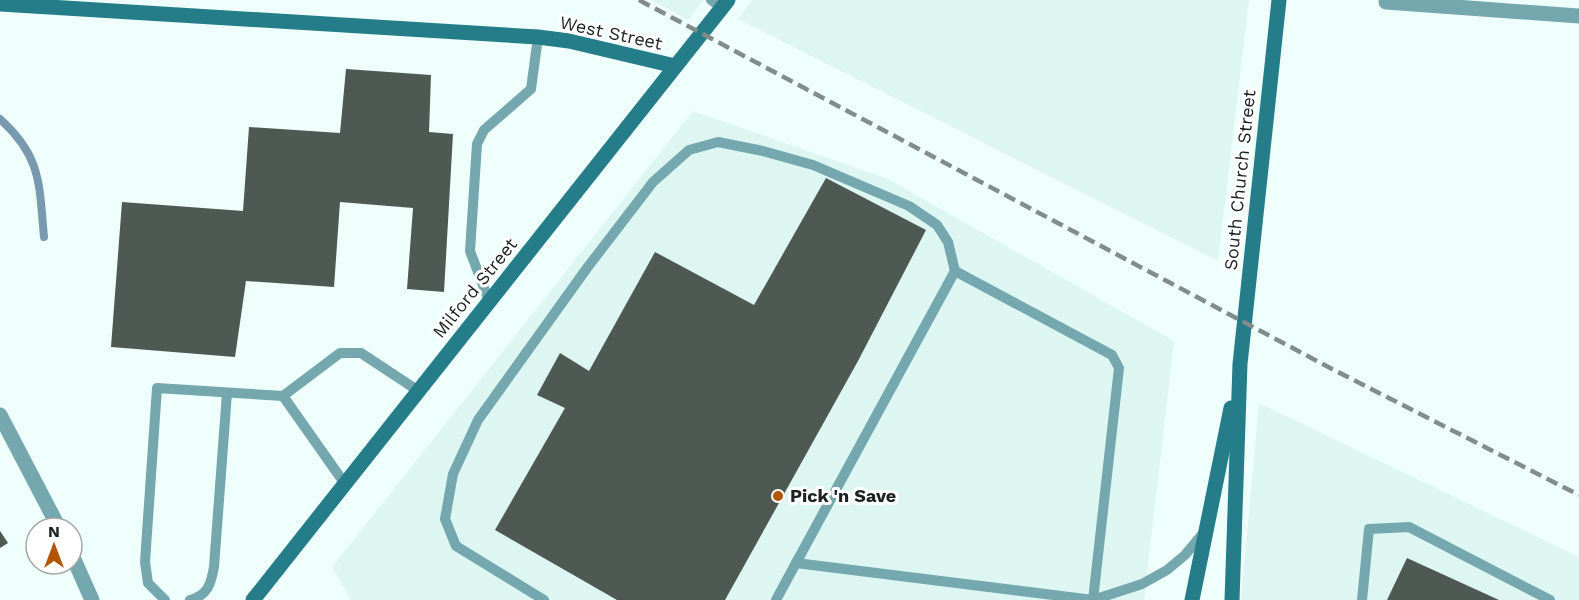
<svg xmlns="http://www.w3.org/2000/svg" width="1579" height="600" font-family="'Work Sans',sans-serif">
<rect width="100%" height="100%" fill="#effffc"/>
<!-- built -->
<g fill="#ddf6f1">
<polygon points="652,0 704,0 688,20"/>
<polygon points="752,0 1249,0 1218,261 738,19"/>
<polygon points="693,111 888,179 1174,341 1144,600 351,600 332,567"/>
<polygon points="1259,403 1579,557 1579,600 1241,600"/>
</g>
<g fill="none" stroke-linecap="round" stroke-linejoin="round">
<!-- stream -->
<path stroke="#799aae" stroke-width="8" d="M 0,119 C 42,157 39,184 44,237"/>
</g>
<!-- building -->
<g fill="#4f5953">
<polygon points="346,69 431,75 429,132 453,134 444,292 407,289 413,208 340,202 334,287 246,281 235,357 111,347 122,202 243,211 249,127 340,133"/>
<polygon points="826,178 926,230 858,361 725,600 617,600 495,530 565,408 537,395 560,353 589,371 655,252 754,305"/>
<polygon points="0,531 8,543 0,548"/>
<polygon points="1407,558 1499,600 1387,600"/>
</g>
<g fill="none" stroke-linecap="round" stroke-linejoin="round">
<!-- lane -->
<g stroke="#75a7af" stroke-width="10">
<polyline points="711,0 722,8"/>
<polyline points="489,301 470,251 477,144 484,130 531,89 538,37"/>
<polyline points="283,396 345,484"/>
<polyline points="796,563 955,271 1112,355 1119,368 1093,600"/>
<polyline points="165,600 148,583 145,562 157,388 283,396 340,353 361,353 417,390"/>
<path d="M 190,600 C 208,595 211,584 214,567 L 227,393"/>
<polyline points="544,600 456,546 445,519 453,474 478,420 587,268 653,182 689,150 718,142 763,151 813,165 909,206 937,225 948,242 955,271"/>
<polyline points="776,600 796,563 1093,600 1142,584 1167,570 1185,555 1205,531"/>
<polyline points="1362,600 1369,529 1409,527 1550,600"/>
</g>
<!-- street -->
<g stroke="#75a7af" stroke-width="15">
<polyline points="1386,2 1579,16"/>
<polyline points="0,415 59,528"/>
<polyline points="72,555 92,600"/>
</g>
<!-- secondary -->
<g stroke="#257d8a" stroke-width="15">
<polyline points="0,4 538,37 569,41 675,66"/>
<polyline points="253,600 728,0"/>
<polyline points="1192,600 1231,408"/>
<polyline points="1232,600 1240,364 1279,0"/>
</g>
<!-- rail -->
<polyline stroke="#828d8b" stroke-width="4.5" stroke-dasharray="12 6" stroke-linecap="butt" points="639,0 1332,369 1579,495"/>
</g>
<!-- markers -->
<circle fill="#b35406" stroke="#fff" stroke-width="2" cx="778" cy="496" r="6"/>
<g text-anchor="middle" stroke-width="6" stroke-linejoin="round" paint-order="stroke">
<!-- street labels -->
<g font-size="18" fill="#1c2221" stroke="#fff">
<text transform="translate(611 33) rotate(12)" y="6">West Street</text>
<text transform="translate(1240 180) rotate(-84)" y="6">South Church Street</text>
<text transform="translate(475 288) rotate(-51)" y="6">Milford Street</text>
</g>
<!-- poi labels -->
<g font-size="18" font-weight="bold" fill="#1c2221" stroke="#fff" text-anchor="start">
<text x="790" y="502">Pick 'n Save</text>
</g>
</g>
<!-- north arrow -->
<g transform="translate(54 546)"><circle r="28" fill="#ffffff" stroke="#a4a7a6" stroke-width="1.5"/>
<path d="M0-4.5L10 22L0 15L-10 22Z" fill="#b35406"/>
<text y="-9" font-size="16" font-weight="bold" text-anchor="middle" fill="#1c2221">N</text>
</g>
</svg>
